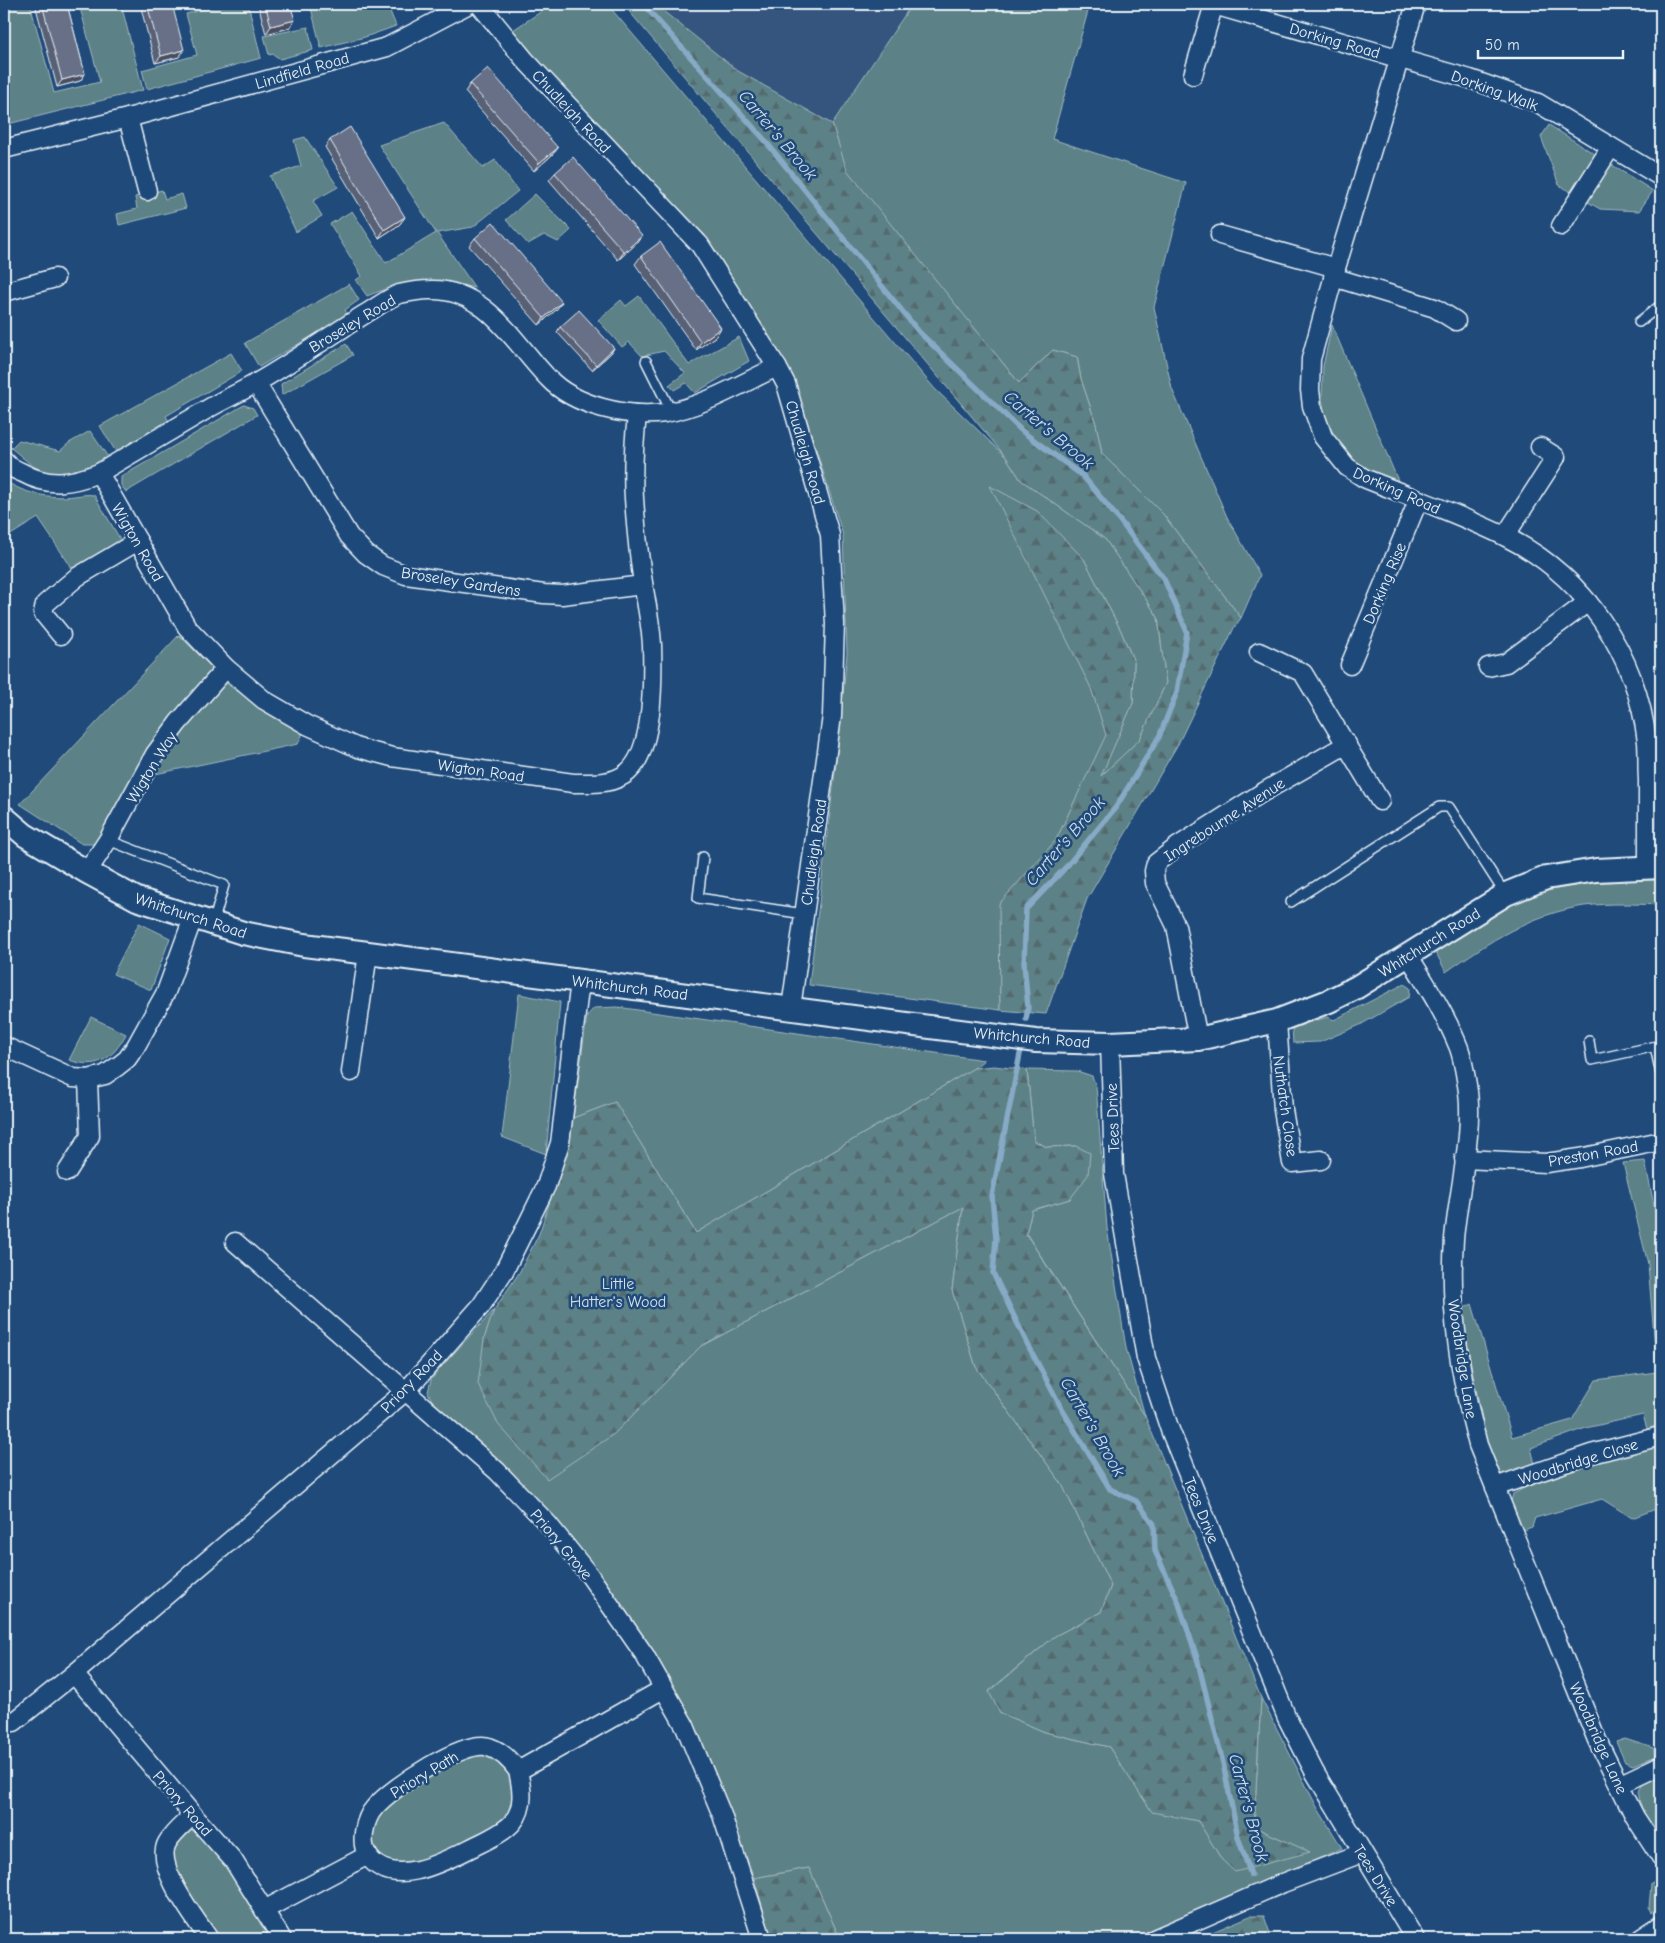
<svg xmlns="http://www.w3.org/2000/svg" width="1665" height="1943" font-family="'Comic Neue',sans-serif">
<defs>
<pattern id="forest-firs" width="22" height="20" patternUnits="userSpaceOnUse" patternTransform="scale(1.25)"><rect width="22" height="20" fill="#5c8186"/><path d="M5 1l3.5 6h-7zM16 11l3.5 6h-7z" fill="#536a6e"/></pattern>
</defs>
<rect width="100%" height="100%" fill="#1f4a7a"/>
<filter id="ink" filterUnits="userSpaceOnUse"><feTurbulence type="fractalNoise" baseFrequency=".02" numOctaves="2"/><feDisplacementMap in="SourceGraphic" scale="10" xChannelSelector="R" yChannelSelector="G"/><feConvolveMatrix kernelMatrix="1 2 1 2 8 2 1 2 1" color-interpolation-filters="sRGB"/></filter>
<g filter="url(#ink)">
<!-- built -->
<polygon fill="#35557e" points="659,4 912,4 832,124 738,71 663,11"/>
<!-- green -->
<g fill="#5c8186" stroke="#a2b9bf">
<polygon points="4,4 30,4 54,93 100,82 79,4 121,4 143,90 4,125"/>
<polygon points="223,4 248,4 261,58 147,89 142,70 197,55 186,14"/>
<polygon points="310,4 387,4 396,26 365,37 321,48"/>
<polygon points="537,4 607,4 935,389 1006,457 1021,480 1105,539 1158,617 1166,683 1140,739 1100,777 1133,703 1134,662 1121,631 1084,559 1091,688 1107,735 1056,840 1000,904 1000,1010 809,985 838,747 847,653 843,535 794,379 704,234 553,79 513,30 542,11"/>
<polygon points="912,4 1090,4 1052,139 1186,183 1154,307 1172,389 1227,517 1260,575 1241,618 1163,514 1102,454 1096,424 1081,379 1077,357 1053,350 1019,383 846,170 832,124"/>
<polygon points="308,27 313,50 280,59 273,54 269,55 264,36"/>
<path d="M 444,123 L 483,168 L 495,160 L 518,191 L 473,227 L 437,233 L 475,288 C 432,278 407,280 367,296 L 356,280 L 362,276 L 330,224 L 352,211 L 386,263 L 436,233 L 379,145 Z"/>
<polygon points="1549,125 1653,191 1639,211 1600,209 1559,185 1541,137"/>
<polygon points="305,137 338,187 313,201 322,216 296,232 270,176 301,166 294,140"/>
<polygon points="162,190 165,199 182,194 186,208 119,225 117,214 137,209 135,197"/>
<polygon points="535,194 571,230 558,242 544,235 528,244 506,220"/>
<polygon points="349,284 359,300 345,310 348,315 259,367 245,343"/>
<polygon points="639,296 689,365 739,337 749,361 695,393 686,383 674,390 669,385 685,373 664,351 642,356 629,342 622,347 598,320 621,300 626,306"/>
<polygon points="1332,325 1399,483 1373,472 1352,459 1339,443 1326,420 1322,399 1323,366"/>
<polygon points="346,344 353,355 282,395 281,384"/>
<polygon points="231,353 242,371 166,416 170,423 116,452 100,426"/>
<polygon points="244,405 253,408 257,415 126,492 121,485 121,477"/>
<path d="M 90,431 L 108,457 C 87,469 64,482 40,470 C 30,465 20,455 11,448 L 19,440 L 60,451 L 69,443 Z"/>
<path d="M 4,480 C 24,494 50,499 75,496 C 82,495 87,494 94,495 L 123,544 L 76,574 L 38,518 L 4,539 Z"/>
<polygon points="179,635 231,687 304,731 298,744 160,773 143,776 136,774 95,844 82,844 20,804"/>
<path d="M 1661,880 L 1661,905 C 1636,904 1609,903 1584,906 C 1531,914 1488,942 1446,972 L 1435,951 C 1461,933 1488,914 1517,901 C 1561,883 1615,880 1661,880 Z"/>
<polygon points="139,923 170,938 151,990 113,974"/>
<polygon points="1404,984 1410,988 1409,997 1360,1025 1320,1042 1293,1043 1292,1027 1328,1017 1334,1020"/>
<polygon points="519,994 560,1002 546,1154 502,1137"/>
<polygon points="617,1007 984,1060 974,1068 696,1233 615,1102 573,1118 587,1016 594,1008"/>
<path d="M 91,1017 L 126,1034 C 113,1059 97,1070 69,1060 Z"/>
<polygon points="1027,1070 1077,1071 1092,1076 1096,1086 1107,1228 1126,1348 1145,1416 1026,1233 1032,1210 1070,1199 1076,1146 1047,1147 1034,1141"/>
<polygon points="1645,1161 1661,1240 1661,1373 1658,1372 1661,1391 1661,1424 1647,1429 1643,1415 1586,1428 1531,1448 1535,1464 1502,1475 1491,1462 1460,1310 1472,1304 1512,1437 1572,1420 1596,1380 1657,1372 1648,1264 1623,1163"/>
<polygon points="963,1207 952,1290 976,1367 1062,1484 1111,1586 1101,1612 1055,1636 989,1691 1000,1713 1045,1732 1109,1747 1152,1811 1198,1821 1222,1860 1309,1852 1254,1827 1261,1698 1317,1807 1342,1848 1208,1909 1135,1939 840,1939 809,1868 754,1878 714,1771 689,1713 646,1641 582,1552 547,1510 432,1401 428,1392 431,1380 442,1366 494,1310 484,1339 614,1434 701,1346"/>
<path d="M 1661,1446 L 1661,1507 L 1632,1518 L 1602,1499 L 1535,1518 L 1532,1527 L 1520,1531 L 1510,1505 L 1513,1494 C 1559,1469 1610,1456 1661,1446 Z"/>
<polygon points="1625,1739 1653,1748 1655,1756 1633,1765 1625,1762 1616,1742"/>
<polygon points="474,1746 511,1762 520,1809 448,1860 378,1865 364,1829 374,1808"/>
<path d="M 1661,1774 L 1661,1841 C 1654,1829 1632,1801 1641,1787 C 1645,1780 1654,1777 1661,1774 Z"/>
<polygon points="193,1815 282,1939 209,1939 164,1855"/>
<polygon points="1658,1880 1661,1886 1661,1906 1652,1913 1649,1908 1651,1884"/>
</g>
<!-- forest -->
<g fill="url(#forest-firs)" stroke="#a2b9bf">
<polygon points="623,4 659,4 663,11 738,71 832,124 847,170 1019,383 1053,350 1077,357 1081,379 1096,424 1102,454 1163,514 1241,618 1234,628 1178,744 1087,899 1046,1014 1000,1010 999,904 1056,840 1106,735 1091,688 990,486 1037,511 1084,559 1121,631 1134,662 1133,703 1101,776 1140,739 1166,683 1158,617 1105,539 1021,480 1006,457"/>
<polygon points="994,1066 1027,1070 1034,1141 1047,1147 1076,1146 1090,1153 1088,1175 1070,1199 1032,1210 1026,1234 1145,1416 1261,1698 1254,1827 1310,1852 1235,1872 1222,1860 1198,1821 1152,1812 1109,1747 1045,1732 1000,1713 989,1692 1055,1636 1101,1612 1111,1586 1062,1484 976,1367 952,1290 963,1207 701,1346 614,1434 547,1479 498,1424 478,1384 484,1339 494,1310 519,1273 539,1234 567,1149 573,1118 615,1102 696,1233 974,1068"/>
<polygon points="809,1868 840,1939 772,1939 754,1878"/>
<polygon points="1250,1916 1264,1916 1272,1939 1196,1939"/>
</g>
<g fill="none" stroke-linecap="round" stroke-linejoin="round">
<!-- stream -->
<g stroke="#87aac6" stroke-width="5.5">
<polyline points="643,4 763,138 919,332 1023,432 1083,476 1121,522 1164,579 1187,632 1177,692 1159,737 1116,807 1066,867 1026,909 1024,963 1028,1008 1026,1019"/>
<polyline points="1022,1044 992,1196 996,1239 993,1273 1030,1349 1063,1411 1110,1489 1136,1501 1154,1524 1155,1551 1178,1601 1197,1658 1223,1763 1238,1837 1251,1875"/>
</g>
<!-- service casing -->
<g stroke="#e8f1f8" stroke-width="12">
<g id="service">
<polyline points="1639,322 1661,305"/>
<polyline points="646,361 671,411"/>
<polyline points="108,840 224,885 213,924"/>
<polyline points="703,857 698,898 804,914"/>
<polyline points="1291,902 1439,807 1449,807 1505,894"/>
<polyline points="1589,1041 1592,1060 1661,1045"/>
<polyline points="1655,1047 1661,1074"/>
</g>
</g>
<!-- minor casing -->
<g stroke="#e8f1f8" stroke-width="21">
<g id="minor">
<polyline points="479,4 525,60 700,245 777,367 786,384 830,535 835,624 832,716 791,1008"/>
<path d="M 1416,4 L 1336,268 L 1311,359 L 1310,390 L 1312,406 L 1323,437 L 1347,467 L 1364,478 C 1410,497 1459,514 1504,536 C 1584,575 1637,654 1647,742 C 1648,755 1647,768 1648,780 C 1648,809 1648,838 1648,867"/>
<polyline points="1214,5 1470,79 1538,103 1661,177"/>
<polyline points="1193,75 1214,4"/>
<polyline points="128,118 147,191"/>
<polyline points="4,149 128,118 387,47 469,4"/>
<polyline points="1561,226 1611,147"/>
<polyline points="1220,235 1336,268"/>
<polyline points="1333,277 1435,308 1456,321"/>
<polyline points="4,292 55,278"/>
<polyline points="256,383 349,536 366,554 383,566 406,575 544,594 562,595 643,585"/>
<path d="M 4,460 C 9,467 16,470 23,473 C 50,488 72,483 99,473 C 136,451 173,429 211,407 C 225,399 241,392 256,383 C 293,362 328,337 365,314 C 376,308 388,298 399,294 C 409,292 421,290 430,290 C 486,288 514,343 548,378 C 574,406 628,418 665,413 C 703,407 742,383 777,367"/>
<path d="M 99,473 L 187,627 L 226,668 L 264,700 L 307,725 L 358,748 L 392,757 L 573,783 C 591,783 613,785 628,772 C 654,749 653,678 652,645 C 651,626 647,607 644,589 C 639,559 636,528 634,498 C 632,470 634,443 637,415"/>
<polyline points="1505,536 1556,457 1540,447"/>
<polyline points="61,635 43,613 45,604 77,577 138,541"/>
<polyline points="1259,652 1303,673 1380,801"/>
<polyline points="1350,665 1418,501"/>
<polyline points="1488,667 1506,663 1588,602"/>
<polyline points="87,872 108,840 155,754 178,723 226,668"/>
<path d="M 1408,955 C 1426,984 1446,1015 1459,1048 C 1463,1059 1465,1073 1467,1085 C 1475,1130 1458,1192 1454,1239 C 1449,1311 1460,1376 1478,1445 L 1597,1740 L 1635,1817 L 1661,1857"/>
<polyline points="1277,1021 1283,1110 1292,1163 1321,1160"/>
<polyline points="1198,1039 1176,926 1155,883 1154,871 1156,863 1178,846 1260,794 1347,744"/>
<polyline points="1110,1043 1114,1174 1146,1358 1170,1430 1287,1718 1315,1773 1415,1939"/>
<polyline points="4,1046 73,1078 88,1079 105,1075 118,1066 127,1059 136,1046 166,992 193,918"/>
<polyline points="351,1072 368,953"/>
<polyline points="1464,1159 1546,1163 1580,1158 1661,1141"/>
<polyline points="67,1172 90,1136 88,1079"/>
<polyline points="235,1242 497,1471 548,1524 590,1576 644,1654 685,1726 722,1815 762,1939"/>
<polyline points="1495,1487 1591,1454 1661,1436"/>
<polyline points="74,1674 193,1815 233,1860 282,1939"/>
<polyline points="14,1722 74,1674 407,1390 481,1306 504,1271 528,1223 546,1186 560,1143 580,981"/>
<path d="M 518,1771 C 522,1788 525,1807 513,1822 C 505,1832 487,1840 475,1846 C 447,1860 393,1891 368,1856 C 359,1842 365,1818 375,1807 C 391,1788 465,1738 489,1747 C 501,1751 511,1761 518,1771 L 663,1689"/>
<polyline points="1619,1785 1661,1765"/>
<path d="M 193,1815 C 184,1824 173,1832 167,1843 C 154,1867 196,1919 209,1939"/>
<polyline points="264,1910 368,1855"/>
<polyline points="1154,1939 1283,1883 1362,1853"/>
<polyline points="1640,1939 1661,1925"/>
</g>
</g>
<!-- tertiary casing -->
<g stroke="#e8f1f8" stroke-width="26">
<polyline id="tertiary" points="4,817 25,835 87,872 137,899 243,933 304,945 368,953 1036,1041 1110,1043 1198,1039 1277,1021 1329,1001 1357,987 1506,894 1546,878 1596,870 1661,867"/>
</g>
<!-- service -->
<use href="#service" stroke="#1f4a7a" stroke-width="9"/>
<!-- minor -->
<use href="#minor" stroke="#1f4a7a" stroke-width="18"/>
<!-- tertiary -->
<use href="#tertiary" stroke="#1f4a7a" stroke-width="22"/>
</g>
<!-- wall -->
<g fill="#596075" stroke="#e8f1f8">
<polygon points="35,4 67,4 85,74 80,81 57,87"/>
<polygon points="140,4 172,4 179,57 155,63"/>
<polygon points="258,4 290,4 289,28 266,34"/>
<polygon points="470,84 558,148 552,155 534,171 465,92"/>
<polygon points="330,140 405,217 399,225 379,238 325,147"/>
<polygon points="555,173 636,244 618,260 549,180"/>
<polygon points="475,238 557,309 539,325 469,246"/>
<polygon points="641,256 716,336 696,350 635,264"/>
<polygon points="560,327 614,348 611,353 592,370 557,332"/>
</g>
<!-- shaded-wall -->
<g fill="#484e5f" stroke="#e8f1f8">
<polygon points="295,20 289,28 266,34 271,26"/>
<polygon points="184,50 179,57 155,63 161,56"/>
<polygon points="85,74 80,81 57,87 62,80"/>
<polygon points="558,148 552,155 534,171 539,163"/>
<polygon points="405,217 399,225 379,238 384,230"/>
<polygon points="642,236 636,244 618,260 624,252"/>
<polygon points="562,302 557,309 539,325 544,318"/>
<polygon points="721,328 716,336 696,350 701,342"/>
<polygon points="614,348 611,353 592,370 596,365"/>
</g>
<!-- building -->
<g fill="#677088" stroke="#e8f1f8">
<polygon points="42,4 67,4 85,74 62,80"/>
<polygon points="147,4 172,4 184,50 161,56"/>
<polygon points="265,4 290,4 295,20 271,26"/>
<polygon points="488,68 558,148 539,163 470,84"/>
<polygon points="350,127 405,217 384,230 330,140"/>
<polygon points="573,157 642,236 624,252 555,173"/>
<polygon points="493,222 562,302 544,318 475,238"/>
<polygon points="660,242 721,328 701,342 641,256"/>
<polygon points="579,310 614,348 596,365 560,327"/>
</g>
</g>
<g text-anchor="middle" stroke-width="5" stroke-linejoin="round" paint-order="stroke">
<!-- street labels -->
<g font-size="16" fill="#e8f1f8" stroke="#1f4a7a">
<text transform="translate(1335 40) rotate(16)" y="6">Dorking Road</text>
<text transform="translate(302 70) rotate(-16)" y="6">Lindfield Road</text>
<text transform="translate(1495 90) rotate(20)" y="6">Dorking Walk</text>
<text transform="translate(572 111) rotate(47)" y="6">Chudleigh Road</text>
<text transform="translate(352 323) rotate(-31)" y="6">Broseley Road</text>
<text transform="translate(806 452) rotate(74)" y="6">Chudleigh Road</text>
<text transform="translate(1397 490) rotate(24)" y="6">Dorking Road</text>
<text transform="translate(138 542) rotate(60)" y="6">Wigton Road</text>
<text transform="translate(461 581) rotate(9)" y="6">Broseley Gardens</text>
<text transform="translate(1384 583) rotate(-67)" y="6">Dorking Rise</text>
<text transform="translate(151 767) rotate(-58)" y="6">Wigton Way</text>
<text transform="translate(481 770) rotate(8)" y="6">Wigton Road</text>
<text transform="translate(1224 819) rotate(-33)" y="6">Ingrebourne Avenue</text>
<text transform="translate(813 852) rotate(-82)" y="6">Chudleigh Road</text>
<text transform="translate(191 915) rotate(18)" y="6">Whitchurch Road</text>
<text transform="translate(1429 942) rotate(-32)" y="6">Whitchurch Road</text>
<text transform="translate(630 987) rotate(7)" y="6">Whitchurch Road</text>
<text transform="translate(1032 1037) rotate(5)" y="6">Whitchurch Road</text>
<text transform="translate(1286 1106) rotate(82)" y="6">Nuthatch Close</text>
<text transform="translate(1112 1118) rotate(-92)" y="6">Tees Drive</text>
<text transform="translate(1593 1153) rotate(-10)" y="6">Preston Road</text>
<text transform="translate(1463 1359) rotate(81)" y="6">Woodbridge Lane</text>
<text transform="translate(411 1381) rotate(-46)" y="6">Priory Road</text>
<text transform="translate(1578 1461) rotate(-17)" y="6">Woodbridge Close</text>
<text transform="translate(1202 1510) rotate(68)" y="6">Tees Drive</text>
<text transform="translate(562 1544) rotate(50)" y="6">Priory Grove</text>
<text transform="translate(1599 1738) rotate(66)" y="6">Woodbridge Lane</text>
<text transform="translate(424 1774) rotate(-31)" y="6">Priory Path</text>
<text transform="translate(183 1803) rotate(49)" y="6">Priory Road</text>
<text transform="translate(1376 1875) rotate(58)" y="6">Tees Drive</text>
</g>
<!-- park labels -->
<g font-size="16" fill="#d3e0e7" stroke="#1f4a7a">
<text x="618" y="1289">Little<tspan x="618" dy="18">Hatter's Wood</tspan></text>
</g>
<!-- water labels -->
<g font-size="18" font-style="italic" fill="#d0dfeb" stroke="#1f4a7a">
<text transform="translate(778 135) rotate(50)" y="6">Carter's Brook</text>
<text transform="translate(1049 430) rotate(40)" y="6">Carter's Brook</text>
<text transform="translate(1065 841) rotate(-49)" y="6">Carter's Brook</text>
<text transform="translate(1093 1427) rotate(60)" y="6">Carter's Brook</text>
<text transform="translate(1249 1808) rotate(75)" y="6">Carter's Brook</text>
</g>
</g>
<!-- margin -->
<rect width="1665" height="1943" fill="none" stroke="#1f4a7a" stroke-width="20"/>
<rect x="10" y="10" width="1645" height="1923" fill="none" stroke="#e8f1f8" stroke-width="2" filter="url(#ink)"/>
<!-- scale -->
<path d="M1478 50v8h145v-8" fill="none" stroke="#e8f1f8" stroke-width="2.5"/>
<text x="1485" y="50" font-size="15" fill="#e8f1f8" stroke="#1f4a7a" stroke-width="4" paint-order="stroke">50 m</text>
</svg>
